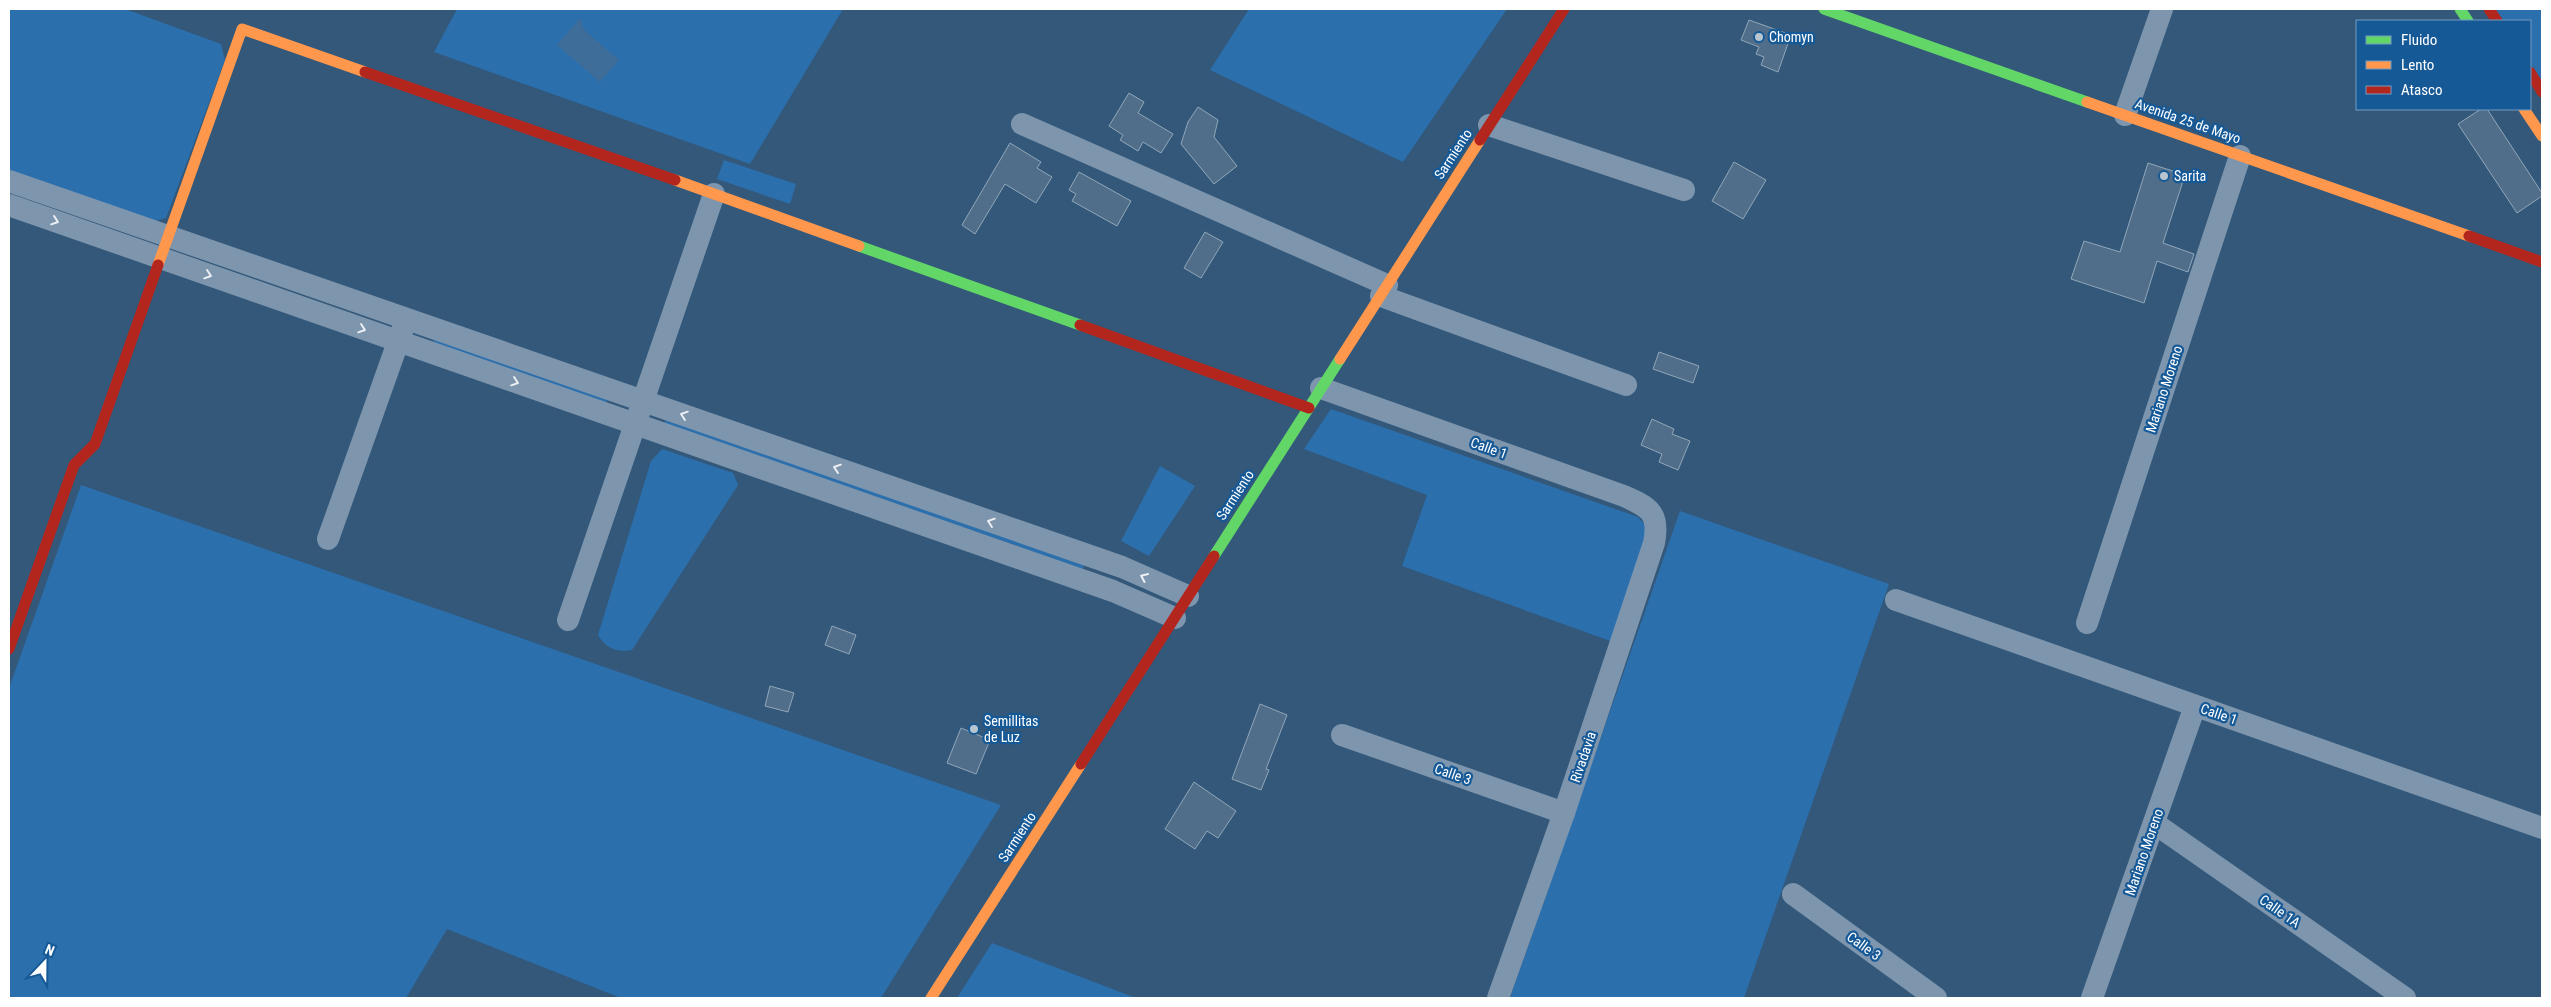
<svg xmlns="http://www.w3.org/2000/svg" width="2551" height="1007" font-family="'Roboto Condensed',sans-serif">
<rect width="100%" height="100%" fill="#33587a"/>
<!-- green -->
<g fill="#2b6fad">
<polygon points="9,9 125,9 221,44 225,60 166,218 152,222 9,171"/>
<polygon points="457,9 843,9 750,164 434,52"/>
<polygon points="1249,9 1507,9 1403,162 1210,70"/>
<polygon points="2489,9 2542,9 2542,92 2530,72 2530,21 2497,21"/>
<polygon points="724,160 796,184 790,204 717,179"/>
<polygon points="435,337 608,398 606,403 433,343"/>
<polygon points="1331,409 1638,517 1648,528 1616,643 1402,566 1427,495 1304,449"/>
<polygon points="666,419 1084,565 1083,569 664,423"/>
<path d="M 662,449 L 733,473 L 738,485 L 632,650 C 616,653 606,648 598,635 L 651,461 Z"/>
<polygon points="1160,466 1195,486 1149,556 1121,541"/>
<polygon points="81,485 1001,805 881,998 621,998 447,929 406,998 9,998 9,688"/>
<polygon points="1680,511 1889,584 1744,998 1510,998"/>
<polygon points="992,943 1136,998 957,998"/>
</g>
<!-- water -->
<polygon fill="#3f6d99" points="580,18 584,30 619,60 600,82 557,45"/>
<!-- building -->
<g fill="#506e89" stroke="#91a7ba">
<polygon points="1749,20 1791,35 1778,72 1761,65 1764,57 1756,54 1759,47 1741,40"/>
<polygon points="1129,93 1144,102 1138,113 1173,134 1161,153 1143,142 1138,151 1120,140 1123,135 1109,126"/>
<polygon points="1198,107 1218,120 1214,137 1237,166 1214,184 1181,144 1188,122"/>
<polygon points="2481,109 2487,109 2542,193 2542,196 2517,213 2458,124"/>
<polygon points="1010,143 1041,162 1037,168 1052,177 1036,203 1005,184 975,234 962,225"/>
<polygon points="1734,162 1766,180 1743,219 1712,201"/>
<polygon points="2148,163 2185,175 2163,243 2194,254 2188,272 2157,261 2144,303 2071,279 2084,241 2120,252"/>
<polygon points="1079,172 1131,201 1117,226 1072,201 1076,194 1069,190"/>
<polygon points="1205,232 1223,242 1201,278 1184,268"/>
<polygon points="1659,352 1699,366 1693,383 1653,369"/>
<polygon points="1652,419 1674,429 1672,434 1690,441 1678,470 1659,462 1662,454 1641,445"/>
<polygon points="832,626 856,635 849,654 825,645"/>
<polygon points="770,686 794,693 788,712 765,706"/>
<polygon points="1260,704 1287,715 1266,769 1269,770 1261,790 1232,779"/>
<polygon points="961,728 990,740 976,774 947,763"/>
<polygon points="1194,782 1236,811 1218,838 1207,831 1195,849 1165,829"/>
</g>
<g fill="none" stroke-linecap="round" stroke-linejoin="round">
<!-- street -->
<g stroke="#7d95ad" stroke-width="22">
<polyline points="2125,115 2162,9"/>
<polyline points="1022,124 1387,285"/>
<polyline points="1489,125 1684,190"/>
<polyline points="9,181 1122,567 1188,596"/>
<polyline points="9,205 1113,591 1175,618"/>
<polyline points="1381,296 1626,385"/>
<path d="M 1321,388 L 1624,496 C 1649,507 1660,513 1654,543 L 1564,813 L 1498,998"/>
<polyline points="328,539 403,328"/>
<polyline points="1896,600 2542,828"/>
<polyline points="568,620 714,194"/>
<polyline points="2087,623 2240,156"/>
<polyline points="1342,735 1564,813"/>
<polyline points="2154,823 2405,998"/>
<polyline points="1793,894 1936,998"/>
<polyline points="2092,998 2195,706"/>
</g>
<!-- fast -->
<g stroke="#63d668" stroke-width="11">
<polyline points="1824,9 2087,102"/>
<polyline points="2460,9 2468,21"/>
<polyline points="859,246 1080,325"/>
<polyline points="1214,556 1340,359"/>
</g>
<!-- slow -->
<g stroke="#ff974d" stroke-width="11">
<polyline points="2087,102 2469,236"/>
<polyline points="2524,109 2542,136"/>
<polyline points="675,180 859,246"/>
<polyline points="158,265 242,29 365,72"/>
<polyline points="1340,359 1480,140"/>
<polyline points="931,998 1081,764"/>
</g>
<!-- jam -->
<g stroke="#b3261e" stroke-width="11">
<polyline points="2489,9 2497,21"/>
<polyline points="365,72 675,180"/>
<polyline points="2530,72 2542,92"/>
<polyline points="1480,140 1564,9"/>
<polyline points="2469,236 2542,262"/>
<polyline points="1080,325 1309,408"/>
<polyline points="9,649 74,465 95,444 158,265"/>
<polyline points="1081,764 1214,556"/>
</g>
</g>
<!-- one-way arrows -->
<defs><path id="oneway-chevron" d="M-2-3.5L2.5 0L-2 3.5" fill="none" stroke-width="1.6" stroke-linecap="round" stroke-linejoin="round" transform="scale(1.25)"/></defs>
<g stroke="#eceff3">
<use href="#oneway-chevron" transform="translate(55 221) rotate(19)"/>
<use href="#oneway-chevron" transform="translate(208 275) rotate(19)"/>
<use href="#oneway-chevron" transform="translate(362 329) rotate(19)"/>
<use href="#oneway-chevron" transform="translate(515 382) rotate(19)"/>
<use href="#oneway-chevron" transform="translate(684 415) rotate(-161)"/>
<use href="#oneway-chevron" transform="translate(837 468) rotate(-161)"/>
<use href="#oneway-chevron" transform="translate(991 522) rotate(-161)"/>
<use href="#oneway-chevron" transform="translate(1144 577) rotate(-156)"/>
</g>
<!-- markers -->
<g fill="#b8c5d0" stroke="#165997" stroke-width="2">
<circle cx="1759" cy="37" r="5"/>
<circle cx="2164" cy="176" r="5"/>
<circle cx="974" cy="729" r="5"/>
</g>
<g text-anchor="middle" stroke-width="4.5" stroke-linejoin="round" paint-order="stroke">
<!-- poi labels -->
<g font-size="14" fill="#fff" stroke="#165997" text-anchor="start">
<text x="1769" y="42">Chomyn</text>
<text x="2174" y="181">Sarita</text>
<text x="984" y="726">Semillitas<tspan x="984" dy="16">de Luz</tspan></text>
</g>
<!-- street labels -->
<g font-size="14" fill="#fff" stroke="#165997">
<text transform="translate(2188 121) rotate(19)" y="5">Avenida 25 de Mayo</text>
<text transform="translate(1453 154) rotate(-57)" y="5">Sarmiento</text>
<text transform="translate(2164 389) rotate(-72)" y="5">Mariano Moreno</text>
<text transform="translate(1489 448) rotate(20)" y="5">Calle 1</text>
<text transform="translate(1235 495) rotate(-57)" y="5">Sarmiento</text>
<text transform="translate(2219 714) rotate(19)" y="5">Calle 1</text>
<text transform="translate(1583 757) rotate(-71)" y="5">Rivadavia</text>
<text transform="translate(1453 774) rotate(19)" y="5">Calle 3</text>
<text transform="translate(1017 837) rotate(-57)" y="5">Sarmiento</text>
<text transform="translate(2144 852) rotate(-71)" y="5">Mariano Moreno</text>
<text transform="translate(2280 911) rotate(35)" y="5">Calle 1A</text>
<text transform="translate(1864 946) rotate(36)" y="5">Calle 3</text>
</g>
</g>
<!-- border -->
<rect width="2551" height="1007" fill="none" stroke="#ffffff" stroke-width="20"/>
<!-- legend -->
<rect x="2356" y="20" width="175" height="90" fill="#165997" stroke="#739bc1"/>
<rect x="2366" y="36" width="25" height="8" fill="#63d668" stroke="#739bc1"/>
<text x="2401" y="45" font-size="15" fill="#ffffff">Fluido</text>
<rect x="2366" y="61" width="25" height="8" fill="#ff974d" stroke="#739bc1"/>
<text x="2401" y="70" font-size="15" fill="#ffffff">Lento</text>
<rect x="2366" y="86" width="25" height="8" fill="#b3261e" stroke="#739bc1"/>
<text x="2401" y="95" font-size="15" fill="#ffffff">Atasco</text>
<!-- north arrow -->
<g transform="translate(45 962) rotate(22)" stroke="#165997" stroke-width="4" paint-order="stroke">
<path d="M0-4L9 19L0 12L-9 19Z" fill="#ffffff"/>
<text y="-8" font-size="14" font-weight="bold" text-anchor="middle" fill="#ffffff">N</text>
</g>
</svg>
